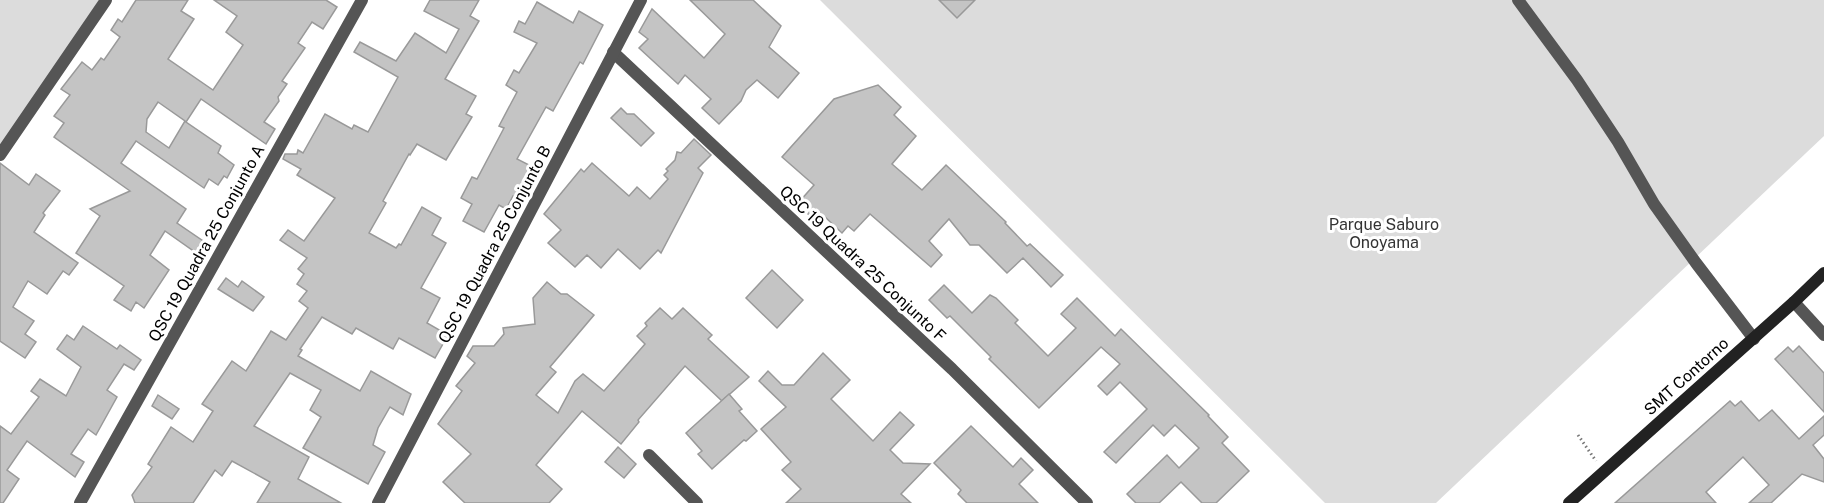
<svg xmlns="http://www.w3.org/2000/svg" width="1824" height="503" font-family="'Public Sans',sans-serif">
<rect width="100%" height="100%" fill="#fff"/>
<!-- green -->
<g fill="#dcdcdc">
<polygon points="0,0 99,0 0,152"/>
<polygon points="820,0 1824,0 1824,136 1436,503 1325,503"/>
</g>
<!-- building -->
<g fill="#c4c4c4" stroke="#999" stroke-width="1.5" fill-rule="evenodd">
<path d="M 136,0 L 188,0 L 181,11 L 194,19 L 168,59 L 213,90 L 243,45 L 226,32 L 237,16 L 214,0 L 326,0 L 337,7 L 323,29 L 312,22 L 298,43 L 305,48 L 282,81 L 287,84 L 278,97 L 279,101 L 264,122 L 275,129 L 266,144 L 201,99 L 186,122 L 221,146 L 218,153 L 234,165 L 227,178 L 224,176 L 218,185 L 209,179 L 204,188 L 136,141 L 121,163 L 186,209 L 177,223 L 209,245 L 202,257 L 165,231 L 150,255 L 169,270 L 144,308 L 136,302 L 131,311 L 114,300 L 124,286 L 76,253 L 100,216 L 90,209 L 130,191 L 54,137 L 64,123 L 54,116 L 70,95 L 61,89 L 82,62 L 92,70 L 101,58 L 104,60 L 120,37 L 111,30 L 118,19 L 122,22 ZM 158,102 L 185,121 L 169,148 L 146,132 L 147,119 Z"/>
<polygon points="430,0 479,0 470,16 479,21 445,79 476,96 466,114 472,117 446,160 417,144 410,155 409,154 383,201 386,203 369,233 396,248 399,244 401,245 422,207 441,218 432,235 446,243 421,288 440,298 427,323 448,335 435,358 399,338 393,349 356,328 352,334 322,317 300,349 302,350 298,356 360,391 371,371 411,394 403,415 390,407 378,428 373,445 385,452 368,484 303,448 321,417 310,410 321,390 290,373 254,426 309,457 298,479 341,503 257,503 270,482 232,461 222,476 215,470 193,503 135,503 132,495 152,467 148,464 171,427 193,442 213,411 202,404 232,361 246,371 271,331 286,340 308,308 299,301 307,291 297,284 304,274 298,269 307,258 280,240 288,230 304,241 335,198 297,175 301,169 283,159 285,154 297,154 298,150 303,153 325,114 352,129 354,125 368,132 398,77 354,52 360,42 396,61 415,33 446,53 459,29 424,11"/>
<polygon points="690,0 753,0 781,26 769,47 799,73 778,98 757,80 746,90 741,101 719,124 702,108 711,99 685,75 678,84 639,48 648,39 639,32 652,9 704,58 725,34"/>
<polygon points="939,0 975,0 957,18"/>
<polygon points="537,2 573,23 579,11 603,25 583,64 580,62 553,111 546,107 517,159 533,167 528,177 530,183 524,184 517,198 513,196 506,209 499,205 484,232 463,221 472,204 461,198 472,177 477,179 504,128 499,126 517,92 506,85 514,70 519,73 537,43 514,32 519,21 525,24"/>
<polygon points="878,85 901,107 894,115 916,136 892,164 922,190 946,165 1006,222 1005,223 1027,246 1030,244 1063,275 1051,287 1023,258 1007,273 979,245 970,245 949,219 929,241 942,255 931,267 870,214 854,231 848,226 842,233 825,217 818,222 807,213 810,209 800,201 814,185 782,157 834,99"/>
<polygon points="621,108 627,114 634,114 654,133 641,146 611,118"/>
<polygon points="694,139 711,155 698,168 703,173 661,253 658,250 640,269 618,249 601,268 587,255 575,267 548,243 561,230 544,214 581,169 584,172 592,163 629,196 637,187 650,199 668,179 664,175 668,171 666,169 675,160 677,152 681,153"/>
<polygon points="0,163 29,185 36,174 60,191 43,213 45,215 34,232 78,263 69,275 63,271 47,294 28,281 13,307 34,321 25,334 36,342 25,358 0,341"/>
<polygon points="772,270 803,300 777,328 746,298"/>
<polygon points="226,278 238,287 242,281 264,297 253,311 218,289"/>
<polygon points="547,282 561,294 567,294 594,315 550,367 556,372 536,395 558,413 575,381 583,374 604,391 645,344 637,336 647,326 645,323 660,308 672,319 683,308 712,335 708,339 749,377 722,401 685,366 638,420 639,422 621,444 582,411 536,465 562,489 549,503 465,503 443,482 471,454 438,424 462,391 456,386 475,363 467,356 473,346 494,346 504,334 503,328 535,324 533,298"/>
<polygon points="944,285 972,313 990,295 996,298 1018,320 1015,323 1048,356 1076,328 1061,314 1077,298 1115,336 1121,329 1209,415 1208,416 1228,437 1222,443 1249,471 1216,503 1202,503 1181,482 1159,503 1136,503 1127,494 1167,455 1179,468 1199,448 1175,425 1164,436 1153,425 1116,463 1104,452 1147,409 1120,382 1107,395 1098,386 1120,364 1101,347 1039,408 989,359 991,357 950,316 947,318 929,300"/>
<polygon points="83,326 117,349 120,345 141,360 134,370 124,364 107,390 117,397 96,435 88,429 71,454 84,462 75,477 27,441 7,470 19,479 3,503 0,503 0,426 11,434 39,397 31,391 40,379 66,396 81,367 57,349 67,335 74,340"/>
<polygon points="1799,346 1824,373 1824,412 1775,359 1788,347 1793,352"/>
<polygon points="823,353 850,380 831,399 873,441 900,412 914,425 890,450 903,463 930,464 901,494 911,503 786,503 801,489 782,470 791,462 761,429 786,407 759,381 768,371 782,385 794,385"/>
<polygon points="729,394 742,409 739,411 757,431 746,441 744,440 712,469 698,454 702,451 686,433"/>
<polygon points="158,395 179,409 172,419 152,406"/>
<polygon points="1730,401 1735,406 1741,401 1759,421 1772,410 1799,439 1824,416 1824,435 1813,445 1824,459 1824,482 1802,474 1771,503 1749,503 1769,485 1743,457 1706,492 1716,503 1615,503"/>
<polygon points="971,426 1013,467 1021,458 1033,470 1019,484 1038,503 967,503 958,494 961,490 934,463"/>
<polygon points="618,447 636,464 624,478 605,462"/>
</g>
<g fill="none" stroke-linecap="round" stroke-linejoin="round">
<!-- path -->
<polyline stroke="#777" stroke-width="3" stroke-dasharray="1.5 3" stroke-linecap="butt" points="1578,435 1596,461"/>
<!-- street -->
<g stroke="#555" stroke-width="12">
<polyline points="1518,0 1577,80 1618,142 1654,204 1696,263 1754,339"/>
<polyline points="613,52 952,369 1087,503"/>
<polyline points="0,155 106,0"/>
<polyline points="1794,302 1824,335"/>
<polyline points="649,455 697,503"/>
<polyline points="80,503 362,0"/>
<polyline points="378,503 641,0"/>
</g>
<!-- secondary -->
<polyline stroke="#222" stroke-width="12" points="1569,503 1794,302 1824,273"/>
</g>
<g text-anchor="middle" stroke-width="6" stroke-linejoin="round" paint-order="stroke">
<!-- park labels -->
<g font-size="16" fill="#333" stroke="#fff">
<text x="1384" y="230">Parque Saburo<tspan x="1384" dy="18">Onoyama</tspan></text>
</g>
<!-- street labels -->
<g font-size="16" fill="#000" stroke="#fff">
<text transform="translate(206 243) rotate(-61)" y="6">QSC 19 Quadra 25 Conjunto A</text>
<text transform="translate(494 244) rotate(-62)" y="6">QSC 19 Quadra 25 Conjunto B</text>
<text transform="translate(863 263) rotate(43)" y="6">QSC 19 Quadra 25 Conjunto F</text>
<text transform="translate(1686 376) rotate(-42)" y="6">SMT Contorno</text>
</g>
</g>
</svg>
